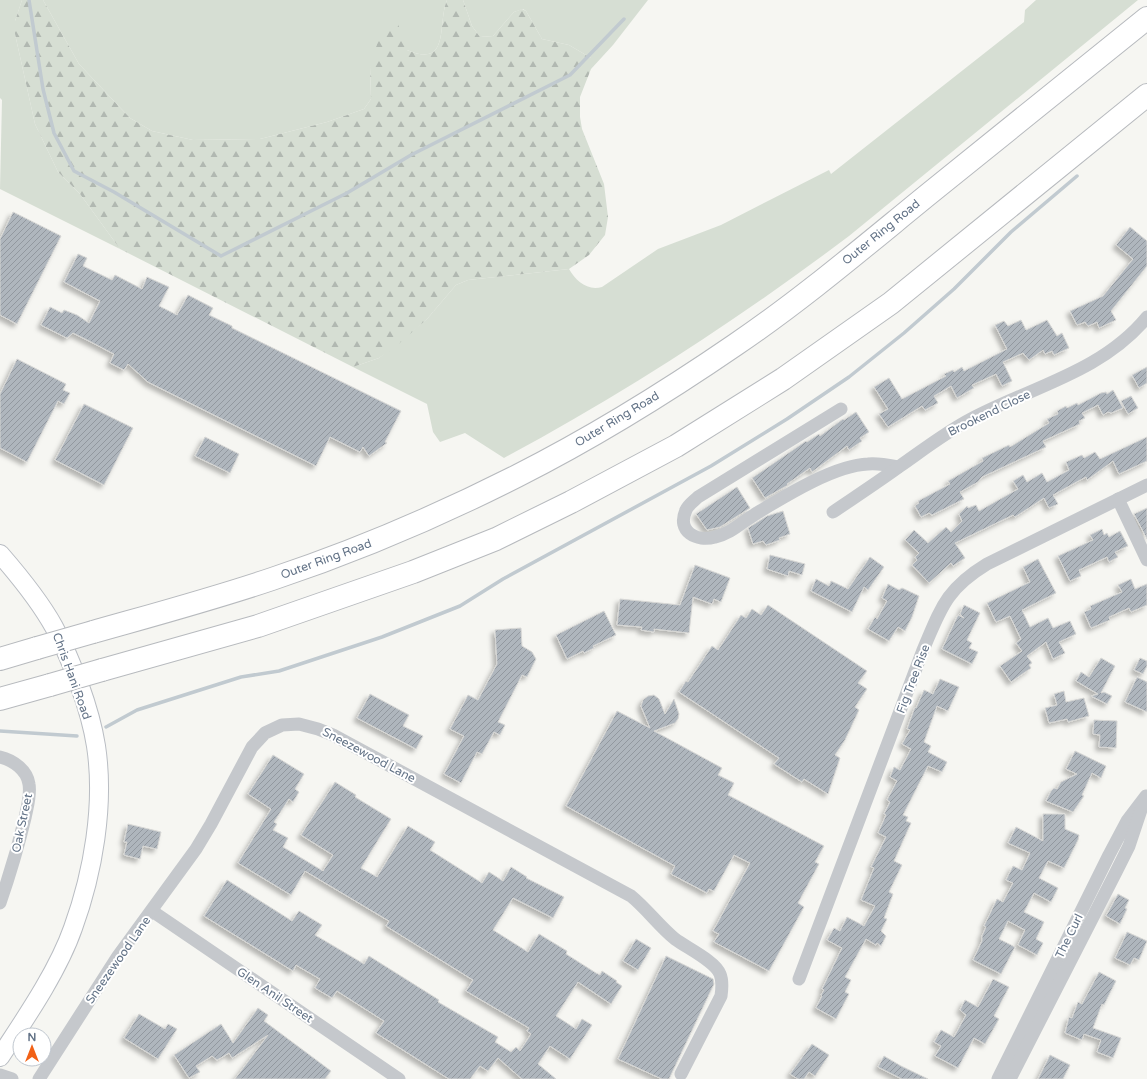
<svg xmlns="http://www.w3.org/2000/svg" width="1147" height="1079" font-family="'Varela Round',sans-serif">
<defs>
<pattern id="forest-firs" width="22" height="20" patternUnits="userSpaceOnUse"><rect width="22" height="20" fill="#d6ded3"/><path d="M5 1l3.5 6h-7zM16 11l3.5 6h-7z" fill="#b1b8b1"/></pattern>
<pattern id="building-hatch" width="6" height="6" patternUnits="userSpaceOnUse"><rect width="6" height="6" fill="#afb6bd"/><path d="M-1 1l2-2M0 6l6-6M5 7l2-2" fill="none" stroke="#92989f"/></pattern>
<filter id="shadow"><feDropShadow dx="-3.5" dy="3.5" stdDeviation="2" flood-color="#0004"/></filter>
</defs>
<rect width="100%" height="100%" fill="#f6f6f2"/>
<!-- green -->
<g fill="#d6ded3">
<polygon points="0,0 22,0 15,21 15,34 35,124 58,172 80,194 120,249 0,189 2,100 0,98"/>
<path d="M 43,0 L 447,0 C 437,23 451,69 407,50 L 370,67 L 371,99 L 364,109 L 327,122 L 260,139 L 193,140 L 152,131 L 130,118 L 79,64 Z"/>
<polygon points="463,0 648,0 613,45 591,69 591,58 569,45 542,39 526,11 523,9 514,12 493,36 480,37 472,26"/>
<path d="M 1036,0 L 1138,0 L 849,236 C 739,319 625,393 504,458 L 465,433 L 440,442 L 433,432 L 427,404 L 353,367 L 379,358 L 427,319 L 456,285 L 468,280 L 569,269 C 576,281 587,291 602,287 L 658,249 L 721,225 L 829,170 L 831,174 L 1024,22 L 1025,10 Z"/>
</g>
<!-- forest -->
<path fill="url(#forest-firs)" d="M 22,0 L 43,0 L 79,64 L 130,118 L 152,131 L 193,140 L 260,139 L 327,122 L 364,109 L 371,99 L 370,67 L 381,31 L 388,25 L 398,24 L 407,50 C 451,69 437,23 447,0 L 463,0 L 472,26 L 480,37 L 493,36 L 514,12 L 522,9 L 526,11 L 542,39 L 569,45 L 591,58 L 591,69 L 580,97 L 580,117 L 582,129 L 604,184 L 608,217 L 605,235 L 589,255 L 569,269 L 468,280 L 456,285 L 427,319 L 394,348 L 379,358 L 353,367 L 120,249 L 80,194 L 58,172 L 35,124 L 15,34 L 15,21 Z"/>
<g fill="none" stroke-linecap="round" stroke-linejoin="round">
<!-- stream -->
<g stroke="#c1cad0" stroke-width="3.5">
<polyline points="29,0 43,89 54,133 74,171 114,192 221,256 347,193 411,155 570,75 624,19"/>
<polyline points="106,727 137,710 241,677 279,671 382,637 460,606 503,579 711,466 787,419 849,377 904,333 954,289 1011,232 1077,176"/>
<polyline points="0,731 77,736"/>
</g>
</g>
<!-- building -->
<g fill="url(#building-hatch)" stroke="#d7d7d5" filter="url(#shadow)">
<polygon points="13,212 61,236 17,324 0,315 0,239"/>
<polygon points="1130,227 1147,241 1147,266 1111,311 1116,320 1099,328 1097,322 1088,326 1085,322 1077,325 1070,311 1103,296 1133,259 1116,245"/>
<polygon points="78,254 87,258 83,266 112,280 115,275 142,289 147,277 169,287 159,306 177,315 188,295 213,308 209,315 232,326 232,328 401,411 385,442 387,443 369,456 363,447 360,452 330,437 316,466 148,382 128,364 124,370 110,363 114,354 91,342 73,333 67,338 41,325 50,307 62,313 64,310 77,315 89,323 100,301 64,282"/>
<polygon points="1021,320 1026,330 1047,320 1057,336 1062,333 1069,348 1054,355 1052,351 1045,354 1043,350 1029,360 1023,353 1003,362 1012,381 1002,386 996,374 972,385 974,388 957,398 951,386 934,396 938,403 925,410 922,406 888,427 879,414 888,409 874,387 889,378 902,399 946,376 944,374 953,370 954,372 962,367 964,371 1007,349 995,325 1004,321 1008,326"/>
<polygon points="17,359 66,384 63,390 70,393 64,404 58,401 27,462 0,448 0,394"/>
<polygon points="1147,367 1147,383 1139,388 1132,375"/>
<polygon points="1113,390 1123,408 1111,413 1108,412 1103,415 1098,405 1082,413 1085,418 1079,421 1080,424 1043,441 1046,447 982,477 978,482 960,492 964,499 932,515 929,513 921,517 915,506 919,503 918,501 950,484 948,481 983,461 982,458 1009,445 1010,447 1049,423 1047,419 1058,414 1057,411 1066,406 1067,408 1077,403 1078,405 1101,393 1106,392 1107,394"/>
<polygon points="1131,396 1138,408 1128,414 1121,401"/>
<polygon points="84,404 133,428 104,485 55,460"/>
<polygon points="856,412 869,432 860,438 862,441 849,450 847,446 812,472 810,468 787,484 788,485 765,498 752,478 806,441 807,442 819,434 820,436 843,419 844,420"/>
<polygon points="205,437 239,454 230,473 195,456"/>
<polygon points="1147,437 1147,461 1119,474 1113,461 1087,480 1086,477 1082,479 1053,495 1058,504 1049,508 1044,498 1015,517 1013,515 955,543 965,558 953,566 951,563 929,583 912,565 917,560 915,557 919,553 905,540 914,530 928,543 946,527 951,532 962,521 959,514 967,506 968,508 976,505 979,511 1018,489 1013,481 1023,475 1027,482 1042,473 1047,482 1069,470 1066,462 1082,455 1084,458 1095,452 1100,459"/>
<polygon points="737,487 750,508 720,527 707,530 696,514"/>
<polygon points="1147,508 1147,539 1134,514"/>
<polygon points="783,511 790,534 779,538 780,540 766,545 763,541 753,544 748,528 767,516"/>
<polygon points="1102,529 1104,535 1107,533 1109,537 1120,531 1128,546 1115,552 1118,557 1109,562 1107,557 1079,570 1081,576 1070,581 1058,556 1093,540 1090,535"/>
<polygon points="770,555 805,564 802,575 789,571 788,576 767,569"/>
<polygon points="870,557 884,567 868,590 864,587 852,612 811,591 816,579 829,586 831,581 848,589"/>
<polygon points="1038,559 1056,593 1022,610 1030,627 1048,618 1053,628 1070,621 1076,634 1059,642 1065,653 1053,659 1046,642 1027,656 1032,663 1029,665 1031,668 1011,682 1000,666 1022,651 1016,643 1021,639 1010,616 996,622 987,603 1030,582 1023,567"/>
<polygon points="695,565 730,578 721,602 714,599 712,604 693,597 689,633 654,629 654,632 641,630 642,627 617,625 620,599 680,605"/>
<polygon points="1131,579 1135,589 1147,584 1147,605 1131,612 1129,608 1109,617 1110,620 1091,628 1084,612 1091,609 1090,606 1122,592 1118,585"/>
<polygon points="888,584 899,590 902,588 919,596 912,617 905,631 898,627 889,641 868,629 875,617 877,619 887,601 882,598"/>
<polygon points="768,605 867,671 858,683 867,689 855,707 859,710 845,740 835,755 840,758 828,794 804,779 802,782 774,764 779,758 679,692 686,681 688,682 712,646 718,650 741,615 746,618 752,609 761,615"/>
<polygon points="964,605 980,613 967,640 972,643 969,648 978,652 972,664 942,649 958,615 964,618 960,614"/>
<polygon points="604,611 616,635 593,646 594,648 584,653 583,651 567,659 556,635"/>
<polygon points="521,628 522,646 532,652 536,659 527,677 522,675 498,722 505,725 500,735 494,732 482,754 477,752 461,783 444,774 464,736 450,729 468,695 478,700 497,664 495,630"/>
<polygon points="1101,658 1115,666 1101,693 1104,692 1112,696 1107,704 1091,696 1098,694 1076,681 1081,672 1089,677"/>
<polygon points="1140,658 1147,661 1147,666 1143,674 1134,670"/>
<polygon points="1137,677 1147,682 1147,712 1125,702"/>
<polygon points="940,679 959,687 948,711 937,706 924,742 931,746 928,752 947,762 942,772 928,766 903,815 908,817 906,821 911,823 894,861 902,865 889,892 893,894 884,918 887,919 881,931 886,936 881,946 877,943 876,945 866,939 845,977 851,980 845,992 849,994 836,1019 816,1008 822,996 821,995 824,990 822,989 842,948 827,940 834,928 840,931 847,917 864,926 875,906 861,900 874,868 871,867 886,837 878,833 886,815 884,814 890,802 887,800 897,781 890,777 894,767 900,770 911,749 902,744 910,730 907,729 915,707 916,708 924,690 933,694"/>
<polygon points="1064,691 1066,702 1084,698 1089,716 1068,722 1067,719 1049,723 1045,708 1057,705 1054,694"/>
<polygon points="370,694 409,715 403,726 423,736 416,749 357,718"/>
<polygon points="654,695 659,699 665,714 674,699 679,714 678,719 675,723 654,731 722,768 718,775 734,783 728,795 824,846 815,862 819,864 798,903 804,907 769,971 714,942 719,934 713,931 750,863 734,855 714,891 709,889 707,893 671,874 675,866 566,806 617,711 650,728 641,706 643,700 648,696"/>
<polygon points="1094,720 1117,721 1116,748 1099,747 1100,735 1093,734"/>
<polygon points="1075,751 1106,766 1101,778 1092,773 1082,795 1084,796 1073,812 1046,801 1051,791 1054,788 1057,789 1061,782 1077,774 1066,769"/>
<polygon points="273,755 304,774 295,789 299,792 293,802 289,799 274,822 277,824 273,830 288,838 283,847 323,871 333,855 301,835 335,782 356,795 355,797 391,819 361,868 377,877 408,826 435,842 430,850 482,883 489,872 503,881 511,867 527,877 526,878 564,897 553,918 513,898 493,930 528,952 539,934 567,951 566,954 596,973 600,975 602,971 617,981 616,982 622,986 611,1004 578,982 556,1016 576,1029 582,1019 592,1025 570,1059 550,1046 538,1064 556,1079 522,1079 498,1058 488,1071 480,1066 470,1079 449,1079 376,1033 384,1021 337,991 332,998 315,988 320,979 296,965 293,971 204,916 227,880 292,921 299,911 322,925 315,935 364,964 369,956 439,1000 438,1002 498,1037 495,1042 511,1052 516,1047 520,1051 531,1034 527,1031 529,1028 466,991 473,980 386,926 389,921 305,871 291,895 238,863 271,809 248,794"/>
<polygon points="1043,814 1065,814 1065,829 1079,835 1078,840 1064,868 1048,861 1039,878 1058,888 1051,902 1034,893 1024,912 1044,922 1036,939 1043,943 1037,955 1018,945 1025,930 1008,921 999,939 1015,947 1001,974 973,960 982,941 982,936 986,927 984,926 997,899 1003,902 1013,883 1006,880 1013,866 1022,870 1030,853 1008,843 1016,827 1043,841"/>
<polygon points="128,824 161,832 157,849 143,846 140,859 124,855 127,842 124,842"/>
<polygon points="1118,894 1129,900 1125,908 1127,909 1120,924 1106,916"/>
<polygon points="1127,932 1147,941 1139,960 1134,958 1130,965 1115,958"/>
<polygon points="636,939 651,948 638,970 623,961"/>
<polygon points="666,956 713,979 714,984 669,1079 662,1079 618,1059"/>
<polygon points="1099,972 1116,981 1104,1005 1102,1004 1093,1028 1121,1038 1113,1058 1097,1052 1101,1040 1084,1034 1082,1040 1065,1033 1069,1017 1072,1018 1078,1002 1082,1004"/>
<polygon points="993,979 1009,987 994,1016 999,1019 985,1044 974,1038 958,1068 935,1056 941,1046 934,1042 941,1030 954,1037 966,1015 960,1010 965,1000 978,1007"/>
<polygon points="258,1008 268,1015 264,1021 331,1071 325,1079 235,1079 268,1035 232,1058 229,1053 217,1060 212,1056 196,1066 200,1072 189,1078 174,1055 221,1024 233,1043"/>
<polygon points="139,1014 165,1029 168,1024 177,1029 158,1059 124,1038"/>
<polygon points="812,1044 829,1055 815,1076 809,1072 804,1079 798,1079 790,1074"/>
<polygon points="1050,1055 1070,1065 1063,1079 1038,1079"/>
<polygon points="884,1056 901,1066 928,1079 902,1079 878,1067"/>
</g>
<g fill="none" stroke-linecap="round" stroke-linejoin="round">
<!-- secondary casing -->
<g stroke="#b9bdc3" stroke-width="20">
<path id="secondary" d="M 0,554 C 20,577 39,600 54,627 C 72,661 90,708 96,746 C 105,805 93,873 73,928 C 58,971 25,1019 0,1057"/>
</g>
<!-- highway casing -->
<g stroke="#b7babe" stroke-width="24">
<g id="highway">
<path d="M 93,632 C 153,615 213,599 272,579 C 356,551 438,516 517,476 C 592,438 665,393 735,345 C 803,299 866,245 930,193 C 1002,135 1075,76 1147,18"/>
<polyline points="0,659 37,648"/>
<polyline points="102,670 258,626 413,572 496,539 571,502 676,446 783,379 891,303 1147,95"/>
<polyline points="0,699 50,685"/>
</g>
</g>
<!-- street -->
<g stroke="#c5c8cc" stroke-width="13">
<path d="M 841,409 L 698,497 C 694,501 688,505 686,510 C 676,532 697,542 715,537 C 731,534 743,521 757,513 C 785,496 835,465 868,464 C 879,463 888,465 898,467"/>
<polyline points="1118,499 1147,560"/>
<path d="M 833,512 C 855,497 878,482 900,466 C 923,450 946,432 971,419 C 1031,387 1102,372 1147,317"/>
<path d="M 0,757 C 13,760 27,770 29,784 C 31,796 27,807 25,818 C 18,847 10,874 0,903"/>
<polyline points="152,911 399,1079"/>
<path d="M 799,979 L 923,650 C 941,608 946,589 987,564 L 1147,485"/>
<polyline points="0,1075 12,1079"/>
<path d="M 39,1079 L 118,956 L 196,849 L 211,824 L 252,747 L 265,733 L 282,725 L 299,724 L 318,729 L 333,735 L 631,896 C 647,909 659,926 675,939 C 687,948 715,961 720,974 C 723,981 722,989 721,996 L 681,1074"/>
<polyline points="998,1079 1109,855 1127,821 1146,796"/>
<polyline points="1010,1079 1116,872 1129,846 1142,807"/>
</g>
<!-- secondary -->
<use href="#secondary" stroke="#fff" stroke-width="18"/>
<!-- highway -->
<use href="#highway" stroke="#fff" stroke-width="22"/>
<!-- highway-bridge casing -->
<g stroke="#b7babe" stroke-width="24" stroke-linecap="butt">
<g id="highway-bridge">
<polyline points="37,648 93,632"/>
<polyline points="50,685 102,670"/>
</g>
</g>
<!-- highway-bridge -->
<use href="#highway-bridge" stroke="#fff" stroke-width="22"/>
</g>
<g text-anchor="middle" stroke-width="4" stroke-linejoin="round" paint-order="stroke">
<!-- street labels -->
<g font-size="12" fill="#627286" stroke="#fff">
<text transform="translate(881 232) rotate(-39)" y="4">Outer Ring Road</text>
<text transform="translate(989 413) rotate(-26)" y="4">Brookend Close</text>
<text transform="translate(617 419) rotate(-31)" y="4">Outer Ring Road</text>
<text transform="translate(326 559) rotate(-20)" y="4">Outer Ring Road</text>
<text transform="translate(72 676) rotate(70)" y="4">Chris Hani Road</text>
<text transform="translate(913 679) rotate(-69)" y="4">Fig Tree Rise</text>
<text transform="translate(369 755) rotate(28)" y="4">Sneezewood Lane</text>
<text transform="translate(22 823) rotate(-78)" y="4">Oak Street</text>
<text transform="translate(1069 936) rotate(-64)" y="4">The Curl</text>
<text transform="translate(118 960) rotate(-55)" y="4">Sneezewood Lane</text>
<text transform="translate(275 995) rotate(34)" y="4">Glen Anil Street</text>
</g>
</g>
<!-- north arrow -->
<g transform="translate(32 1047)"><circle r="19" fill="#ffffff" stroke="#c0c7cf"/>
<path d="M0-3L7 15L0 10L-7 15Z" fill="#f26116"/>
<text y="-6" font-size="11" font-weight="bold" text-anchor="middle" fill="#627286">N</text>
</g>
</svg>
